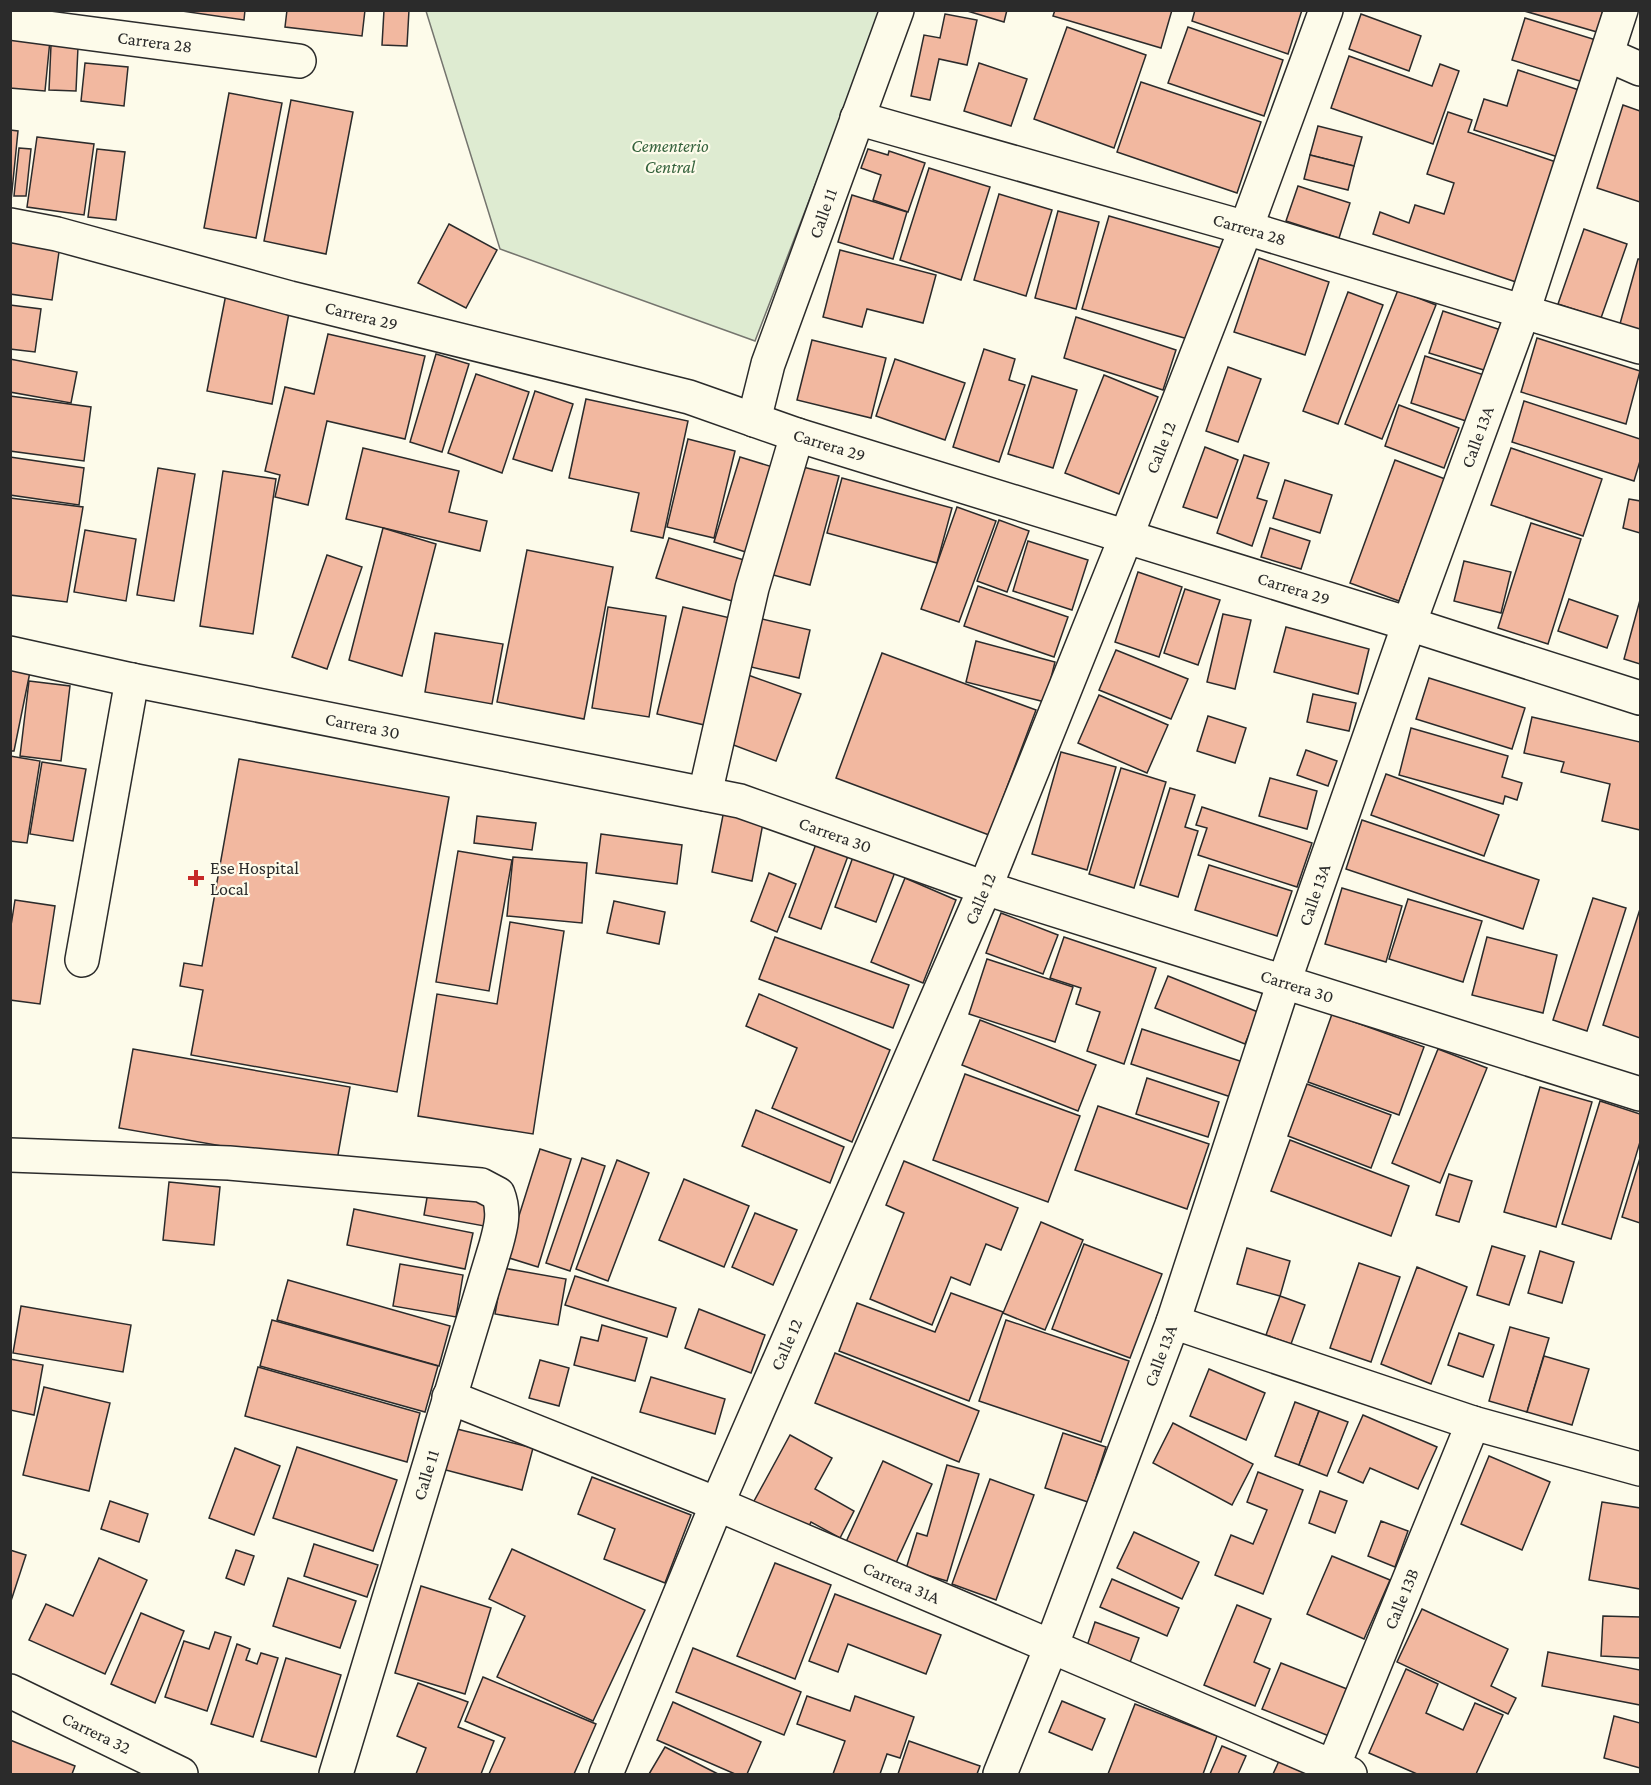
<svg xmlns="http://www.w3.org/2000/svg" width="1651" height="1785" font-family="'Crimson Pro',serif">
<rect width="100%" height="100%" fill="#fdfbea"/>
<!-- green -->
<polygon fill="#deebd1" stroke="#74746e" stroke-width="1.5" points="426,11 882,11 755,341 500,249"/>
<!-- building -->
<g fill="#f2b8a0" stroke="#2b2b2b" stroke-width="1.5">
<polygon points="175,10 245,10 244,20"/>
<polygon points="287,10 365,10 362,36 285,27"/>
<polygon points="384,10 409,10 407,46 382,45"/>
<polygon points="964,10 1007,10 1004,22"/>
<polygon points="1055,10 1172,10 1161,48 1053,16"/>
<polygon points="1195,10 1302,10 1288,54 1192,21"/>
<polygon points="1521,10 1603,10 1597,32"/>
<polygon points="945,14 977,20 967,65 939,59 930,100 911,96 924,35 940,38"/>
<polygon points="1361,14 1421,36 1409,71 1349,49"/>
<polygon points="1525,18 1596,40 1583,82 1512,60"/>
<polygon points="1067,27 1146,55 1114,148 1034,119"/>
<polygon points="1188,27 1283,60 1264,116 1168,83"/>
<polygon points="10,36 50,40 45,91 10,88"/>
<polygon points="51,45 78,47 76,91 49,90"/>
<polygon points="1349,56 1432,86 1440,64 1459,71 1433,144 1331,108"/>
<polygon points="85,63 128,67 124,106 81,101"/>
<polygon points="979,63 1027,79 1011,126 964,111"/>
<polygon points="1518,70 1579,90 1558,157 1474,130 1484,99 1507,106"/>
<polygon points="1141,82 1261,122 1237,193 1117,152"/>
<polygon points="229,93 282,103 256,238 204,228"/>
<polygon points="291,100 353,112 326,254 264,241"/>
<polygon points="1623,105 1640,111 1640,202 1597,188"/>
<polygon points="1448,112 1472,120 1468,132 1556,162 1516,282 1373,234 1380,212 1409,223 1415,205 1444,214 1454,183 1427,174"/>
<polygon points="1318,126 1362,137 1354,166 1310,155"/>
<polygon points="10,130 18,131 11,201 10,201"/>
<polygon points="37,137 94,144 84,215 27,207"/>
<polygon points="19,148 31,149 26,196 14,196"/>
<polygon points="97,149 125,152 116,220 88,217"/>
<polygon points="868,149 888,155 889,151 925,163 908,212 873,200 881,175 861,168"/>
<polygon points="1310,155 1354,166 1348,190 1304,179"/>
<polygon points="929,168 990,187 961,280 900,260"/>
<polygon points="1298,186 1350,203 1339,238 1286,221"/>
<polygon points="999,194 1052,210 1026,296 974,280"/>
<polygon points="852,195 907,212 893,259 838,242"/>
<polygon points="1058,211 1099,222 1076,309 1035,298"/>
<polygon points="1109,216 1221,248 1195,341 1082,309"/>
<polygon points="449,224 497,250 466,308 418,283"/>
<polygon points="1584,229 1627,244 1601,318 1558,304"/>
<polygon points="10,238 60,245 52,300 10,294"/>
<polygon points="840,250 936,275 923,323 867,309 862,327 823,317"/>
<polygon points="1259,258 1329,282 1305,355 1234,332"/>
<polygon points="1638,259 1640,259 1640,338 1618,331"/>
<polygon points="227,289 291,302 272,404 207,391"/>
<polygon points="1398,290 1436,305 1382,439 1345,424"/>
<polygon points="1348,292 1383,305 1338,424 1303,411"/>
<polygon points="10,305 41,309 35,352 10,349"/>
<polygon points="1443,311 1501,330 1487,371 1429,353"/>
<polygon points="1076,317 1176,350 1163,390 1064,358"/>
<polygon points="328,334 425,356 405,439 327,421 308,505 275,497 280,475 265,471 285,387 314,394"/>
<polygon points="1537,338 1640,371 1626,424 1521,392"/>
<polygon points="812,340 886,358 871,418 797,400"/>
<polygon points="984,349 1015,359 1009,380 1025,385 999,462 953,447"/>
<polygon points="436,354 469,364 442,452 410,442"/>
<polygon points="1425,356 1484,375 1469,422 1411,403"/>
<polygon points="10,359 77,372 71,403 10,392"/>
<polygon points="895,359 965,383 945,440 876,416"/>
<polygon points="1228,367 1261,379 1238,442 1206,431"/>
<polygon points="476,374 529,392 502,473 448,453"/>
<polygon points="1104,375 1158,397 1119,494 1065,473"/>
<polygon points="1032,376 1077,390 1053,468 1008,454"/>
<polygon points="535,391 573,404 552,471 513,459"/>
<polygon points="10,396 91,407 84,461 10,451"/>
<polygon points="586,399 688,421 663,538 631,531 639,493 569,478"/>
<polygon points="1524,401 1640,439 1640,461 1634,481 1512,442"/>
<polygon points="1399,405 1459,428 1444,468 1385,446"/>
<polygon points="688,439 735,451 714,538 667,527"/>
<polygon points="1205,447 1238,460 1217,518 1183,507"/>
<polygon points="363,448 459,471 449,512 487,521 480,551 346,519"/>
<polygon points="1511,448 1602,479 1583,536 1491,505"/>
<polygon points="1244,455 1269,463 1257,498 1267,501 1252,546 1217,533"/>
<polygon points="10,457 84,468 79,505 10,495"/>
<polygon points="740,457 779,469 752,554 714,542"/>
<polygon points="1395,460 1445,479 1399,601 1350,583"/>
<polygon points="795,465 839,476 810,585 766,573"/>
<polygon points="158,468 195,474 174,601 137,595"/>
<polygon points="223,471 276,479 253,634 200,626"/>
<polygon points="842,478 952,508 937,563 827,533"/>
<polygon points="1285,480 1332,495 1320,533 1273,518"/>
<polygon points="10,498 83,507 67,602 10,595"/>
<polygon points="1629,499 1640,501 1640,533 1623,528"/>
<polygon points="957,507 996,521 959,622 921,609"/>
<polygon points="999,520 1029,531 1007,592 977,581"/>
<polygon points="1531,523 1581,539 1548,644 1498,628"/>
<polygon points="383,528 436,544 402,676 349,660"/>
<polygon points="1270,528 1310,541 1301,569 1261,557"/>
<polygon points="85,530 136,539 126,601 74,592"/>
<polygon points="669,538 751,562 739,603 656,578"/>
<polygon points="1028,541 1088,560 1072,610 1013,591"/>
<polygon points="527,550 613,567 584,719 497,702"/>
<polygon points="327,555 362,567 327,669 292,657"/>
<polygon points="1464,561 1511,572 1501,613 1454,601"/>
<polygon points="1138,572 1182,587 1159,657 1115,642"/>
<polygon points="978,586 1068,617 1054,657 964,626"/>
<polygon points="1185,589 1220,600 1198,665 1164,653"/>
<polygon points="1569,599 1618,616 1607,648 1558,631"/>
<polygon points="1640,600 1640,664 1624,659"/>
<polygon points="608,607 666,616 649,717 592,708"/>
<polygon points="683,607 739,620 713,727 657,714"/>
<polygon points="1223,614 1251,620 1235,689 1207,682"/>
<polygon points="758,618 810,630 799,678 747,666"/>
<polygon points="1286,627 1369,649 1358,694 1274,672"/>
<polygon points="435,633 503,644 492,704 425,692"/>
<polygon points="976,641 1055,662 1045,702 966,682"/>
<polygon points="1116,650 1188,679 1171,719 1099,690"/>
<polygon points="882,653 1036,710 989,835 836,778"/>
<polygon points="10,668 30,672 14,751 10,751"/>
<polygon points="748,675 801,694 776,761 723,741"/>
<polygon points="1429,678 1525,708 1512,749 1416,719"/>
<polygon points="29,681 70,686 61,761 20,756"/>
<polygon points="1313,694 1356,703 1349,731 1307,722"/>
<polygon points="1099,695 1168,725 1147,773 1078,743"/>
<polygon points="1208,716 1246,728 1235,763 1197,751"/>
<polygon points="1532,717 1640,742 1640,830 1602,821 1610,784 1561,772 1564,762 1524,753"/>
<polygon points="1411,728 1508,756 1502,777 1522,783 1517,800 1505,796 1503,804 1399,775"/>
<polygon points="1306,750 1337,761 1328,786 1297,775"/>
<polygon points="1061,752 1116,767 1087,870 1032,854"/>
<polygon points="10,756 40,761 27,843 10,841"/>
<polygon points="239,759 449,797 397,1092 191,1055 203,990 180,986 184,963 202,966"/>
<polygon points="42,762 86,769 73,841 30,834"/>
<polygon points="1121,768 1166,782 1134,888 1089,874"/>
<polygon points="1386,774 1499,815 1484,856 1371,815"/>
<polygon points="1270,778 1317,791 1307,829 1259,816"/>
<polygon points="1170,788 1195,795 1185,827 1198,831 1178,897 1140,885"/>
<polygon points="1202,807 1312,843 1297,887 1198,855 1207,828 1196,825"/>
<polygon points="724,810 764,818 752,881 712,872"/>
<polygon points="477,816 536,823 532,850 474,843"/>
<polygon points="1362,820 1539,880 1523,929 1346,869"/>
<polygon points="601,834 682,845 677,884 596,873"/>
<polygon points="816,844 848,856 821,929 789,917"/>
<polygon points="458,851 512,860 489,991 436,982"/>
<polygon points="513,857 587,863 582,923 507,916"/>
<polygon points="853,857 895,872 876,922 835,907"/>
<polygon points="1209,865 1292,891 1277,936 1195,910"/>
<polygon points="769,873 796,884 777,932 751,921"/>
<polygon points="905,878 956,900 923,983 871,962"/>
<polygon points="1342,888 1402,906 1386,962 1325,944"/>
<polygon points="1593,898 1626,908 1587,1031 1553,1020"/>
<polygon points="1408,899 1482,921 1463,982 1389,959"/>
<polygon points="15,900 55,906 40,1004 10,1000 10,932"/>
<polygon points="614,901 665,912 659,944 607,933"/>
<polygon points="1640,909 1640,1038 1603,1025"/>
<polygon points="1001,913 1058,935 1043,974 986,953"/>
<polygon points="510,922 564,931 533,1134 418,1116 437,994 497,1004"/>
<polygon points="775,937 909,985 893,1028 759,979"/>
<polygon points="1064,937 1156,968 1124,1064 1087,1051 1100,1012 1076,1004 1081,988 1050,978"/>
<polygon points="1487,937 1557,955 1543,1013 1472,995"/>
<polygon points="987,959 1073,987 1055,1042 969,1014"/>
<polygon points="1168,976 1258,1012 1245,1044 1155,1008"/>
<polygon points="759,994 890,1050 852,1142 772,1108 797,1048 746,1026"/>
<polygon points="1332,1014 1424,1047 1399,1115 1308,1082"/>
<polygon points="980,1020 1096,1065 1078,1111 962,1065"/>
<polygon points="1142,1029 1246,1063 1234,1098 1131,1064"/>
<polygon points="133,1049 350,1087 336,1166 119,1128"/>
<polygon points="1438,1049 1487,1068 1440,1183 1392,1163"/>
<polygon points="965,1074 1080,1116 1048,1202 933,1160"/>
<polygon points="1147,1078 1219,1102 1208,1137 1136,1114"/>
<polygon points="1307,1084 1391,1115 1371,1168 1288,1136"/>
<polygon points="1540,1087 1592,1102 1556,1227 1504,1212"/>
<polygon points="1600,1101 1640,1114 1640,1142 1611,1239 1562,1224"/>
<polygon points="1098,1106 1209,1144 1187,1209 1075,1170"/>
<polygon points="756,1110 844,1147 830,1183 742,1146"/>
<polygon points="1290,1140 1409,1186 1391,1236 1271,1191"/>
<polygon points="540,1149 571,1159 538,1267 506,1257"/>
<polygon points="582,1158 605,1166 570,1271 546,1263"/>
<polygon points="1640,1158 1640,1223 1622,1217"/>
<polygon points="617,1160 649,1173 608,1281 576,1269"/>
<polygon points="904,1161 1018,1208 1001,1250 986,1244 970,1285 951,1277 932,1325 870,1299 904,1213 886,1205"/>
<polygon points="1449,1174 1472,1181 1459,1222 1436,1215"/>
<polygon points="684,1179 749,1206 724,1267 659,1240"/>
<polygon points="169,1182 220,1187 214,1245 163,1240"/>
<polygon points="429,1186 489,1197 484,1226 424,1215"/>
<polygon points="354,1209 473,1233 465,1269 347,1245"/>
<polygon points="755,1213 797,1230 773,1285 732,1267"/>
<polygon points="1041,1222 1083,1240 1045,1330 1003,1313"/>
<polygon points="1084,1244 1162,1274 1130,1358 1052,1329"/>
<polygon points="1492,1246 1525,1256 1509,1305 1477,1295"/>
<polygon points="1247,1248 1290,1261 1280,1296 1237,1284"/>
<polygon points="1540,1251 1574,1262 1562,1303 1528,1293"/>
<polygon points="1359,1263 1400,1277 1371,1362 1330,1348"/>
<polygon points="400,1264 463,1275 456,1317 393,1306"/>
<polygon points="1417,1267 1467,1287 1431,1384 1381,1364"/>
<polygon points="503,1268 566,1279 558,1325 495,1314"/>
<polygon points="575,1276 676,1308 667,1337 565,1305"/>
<polygon points="288,1280 450,1326 439,1366 277,1320"/>
<polygon points="951,1293 1003,1312 969,1401 839,1351 857,1303 935,1332"/>
<polygon points="1280,1296 1305,1305 1291,1344 1266,1335"/>
<polygon points="21,1306 131,1325 123,1372 13,1353"/>
<polygon points="699,1309 765,1335 751,1373 685,1348"/>
<polygon points="272,1320 438,1366 425,1412 260,1366"/>
<polygon points="1006,1320 1129,1361 1101,1442 979,1401"/>
<polygon points="602,1325 647,1338 635,1381 574,1365 581,1337 598,1341"/>
<polygon points="1510,1327 1549,1338 1527,1412 1489,1401"/>
<polygon points="1459,1333 1494,1345 1483,1377 1448,1365"/>
<polygon points="835,1353 979,1411 959,1462 815,1403"/>
<polygon points="1544,1356 1589,1369 1572,1425 1527,1412"/>
<polygon points="10,1359 43,1365 34,1415 10,1410"/>
<polygon points="540,1360 569,1368 559,1406 529,1398"/>
<polygon points="258,1367 420,1413 407,1462 245,1416"/>
<polygon points="1209,1369 1265,1393 1246,1440 1190,1416"/>
<polygon points="651,1377 725,1399 715,1434 640,1412"/>
<polygon points="44,1387 110,1403 89,1491 23,1475"/>
<polygon points="1295,1402 1319,1411 1299,1465 1275,1456"/>
<polygon points="1319,1411 1348,1422 1327,1476 1299,1465"/>
<polygon points="1363,1415 1437,1447 1418,1489 1370,1468 1363,1483 1338,1472"/>
<polygon points="1173,1423 1253,1464 1232,1505 1153,1463"/>
<polygon points="453,1428 533,1448 522,1490 442,1469"/>
<polygon points="1063,1433 1106,1447 1088,1502 1045,1488"/>
<polygon points="790,1435 832,1458 815,1489 854,1511 840,1538 811,1522 806,1532 753,1503"/>
<polygon points="297,1447 397,1480 373,1551 273,1518"/>
<polygon points="235,1448 280,1466 254,1535 209,1518"/>
<polygon points="1489,1456 1550,1482 1522,1550 1461,1524"/>
<polygon points="883,1461 932,1484 895,1565 846,1542"/>
<polygon points="947,1465 979,1474 947,1581 906,1569 917,1533 927,1536"/>
<polygon points="1258,1472 1303,1490 1263,1594 1215,1575 1231,1535 1253,1544 1267,1510 1247,1502"/>
<polygon points="592,1477 691,1515 665,1583 604,1559 615,1529 578,1514"/>
<polygon points="990,1479 1034,1495 996,1600 952,1584"/>
<polygon points="1320,1491 1347,1501 1335,1533 1309,1523"/>
<polygon points="110,1501 148,1514 139,1542 101,1529"/>
<polygon points="1602,1502 1640,1508 1640,1589 1589,1580"/>
<polygon points="1381,1521 1408,1531 1395,1567 1368,1556"/>
<polygon points="1134,1532 1199,1562 1182,1599 1117,1568"/>
<polygon points="314,1544 378,1565 367,1597 304,1576"/>
<polygon points="512,1549 645,1610 593,1721 497,1677 525,1616 489,1599"/>
<polygon points="10,1550 26,1555 10,1604"/>
<polygon points="236,1550 254,1556 244,1585 226,1578"/>
<polygon points="1332,1556 1390,1580 1364,1639 1307,1614"/>
<polygon points="99,1558 147,1580 105,1674 29,1640 46,1604 73,1616"/>
<polygon points="775,1563 831,1585 795,1679 737,1656"/>
<polygon points="288,1578 356,1601 340,1648 273,1626"/>
<polygon points="1112,1579 1179,1608 1167,1636 1100,1607"/>
<polygon points="421,1586 491,1608 465,1694 395,1673"/>
<polygon points="835,1594 941,1635 926,1674 848,1644 838,1672 809,1661"/>
<polygon points="1237,1605 1271,1619 1254,1662 1270,1669 1255,1706 1204,1685"/>
<polygon points="1422,1609 1508,1649 1491,1686 1516,1698 1508,1714 1397,1662"/>
<polygon points="141,1613 184,1631 155,1703 111,1684"/>
<polygon points="1603,1616 1640,1617 1640,1658 1601,1656"/>
<polygon points="1095,1622 1139,1638 1129,1665 1086,1649"/>
<polygon points="215,1632 231,1637 207,1711 165,1697 184,1641 209,1649"/>
<polygon points="237,1644 250,1649 246,1660 257,1664 261,1653 278,1658 253,1737 211,1724"/>
<polygon points="693,1648 801,1692 784,1735 676,1692"/>
<polygon points="1548,1652 1640,1670 1640,1705 1542,1686"/>
<polygon points="286,1658 341,1675 316,1757 261,1741"/>
<polygon points="1281,1663 1347,1689 1329,1736 1262,1709"/>
<polygon points="1406,1669 1438,1684 1426,1713 1463,1730 1475,1703 1503,1715 1476,1774 1417,1774 1369,1753"/>
<polygon points="483,1677 596,1724 574,1774 489,1774 505,1738 465,1721"/>
<polygon points="418,1683 468,1702 458,1727 494,1741 481,1774 416,1774 426,1748 397,1736"/>
<polygon points="807,1696 850,1711 855,1696 914,1717 900,1758 887,1754 880,1774 833,1774 845,1741 797,1724"/>
<polygon points="1062,1701 1105,1719 1092,1750 1049,1732"/>
<polygon points="673,1702 761,1742 747,1774 735,1774 657,1740"/>
<polygon points="1135,1704 1217,1736 1203,1774 1108,1774"/>
<polygon points="1614,1716 1640,1723 1640,1768 1604,1758"/>
<polygon points="10,1740 75,1766 72,1774 10,1774"/>
<polygon points="909,1741 980,1766 977,1774 898,1774"/>
<polygon points="1222,1746 1246,1756 1238,1774 1210,1774"/>
<polygon points="665,1747 718,1774 649,1774"/>
<polygon points="1279,1761 1309,1774 1273,1774"/>
</g>
<g fill="none" stroke-linecap="round" stroke-linejoin="round">
<!-- minor casing -->
<g stroke="#2b2b2b" stroke-width="36">
<g id="minor">
<path id="s1" d="M 10,23 L 299,61"/>
<polyline points="1608,55 1640,69"/>
<path id="s2" d="M 857,118 L 1246,228 L 1640,347"/>
<path id="s3" d="M 10,225 L 57,234 L 290,298 L 689,397 L 797,435 L 1409,624 L 1640,698"/>
<path id="s4" d="M 754,420 L 768,364 L 897,10"/>
<path id="s5" d="M 10,653 L 132,680 L 740,801 L 985,888 L 1640,1094"/>
<polyline points="705,794 752,588 797,435"/>
<polyline points="82,960 132,680"/>
<path d="M 10,1155 L 229,1163 L 481,1185 L 498,1194 C 505,1212 501,1227 496,1245 L 336,1774"/>
<polyline points="1173,1322 1473,1423 1640,1469"/>
<path id="s6" d="M 449,1397 L 717,1504 L 1350,1774"/>
<path id="s7" d="M 10,1691 L 181,1774"/>
<path id="s8" d="M 606,1774 L 717,1504 L 985,888 L 1126,537 L 1246,228 L 1326,10"/>
<path id="s9" d="M 1000,1774 L 1051,1647 L 1173,1322 L 1284,982 L 1409,624 L 1523,312 L 1621,10"/>
<path id="s10" d="M 1330,1774 L 1473,1423"/>
</g>
</g>
<!-- minor -->
<use href="#minor" stroke="#fdfbea" stroke-width="33"/>
</g>
<!-- markers -->
<path fill="#c62828" stroke="#fdfbea" stroke-width="2" d="M193 869h6v6h6v6h-6v6h-6v-6h-6v-6h6z"/>
<g text-anchor="middle" stroke-width="4.5" stroke-linejoin="round" paint-order="stroke">
<!-- street labels -->
<g font-size="18" fill="#2b2b2b" stroke="#fdfbea">
<text dy="6" stroke="none"><textPath href="#s1" startOffset="146">Carrera 28</textPath></text>
<text dy="6" stroke="none"><textPath href="#s4" startOffset="218">Calle 11</textPath></text>
<text dy="6" stroke="none"><textPath href="#s2" startOffset="408">Carrera 28</textPath></text>
<text dy="6" stroke="none"><textPath href="#s3" startOffset="363">Carrera 29</textPath></text>
<text dy="6" stroke="none"><textPath href="#s9" startOffset="1420">Calle 13A</textPath></text>
<text dy="6" stroke="none"><textPath href="#s3" startOffset="849">Carrera 29</textPath></text>
<text dy="6" stroke="none"><textPath href="#s8" startOffset="1438">Calle 12</textPath></text>
<text dy="6" stroke="none"><textPath href="#s3" startOffset="1335">Carrera 29</textPath></text>
<text dy="6" stroke="none"><textPath href="#s5" startOffset="360">Carrera 30</textPath></text>
<text dy="6" stroke="none"><textPath href="#s5" startOffset="846">Carrera 30</textPath></text>
<text dy="6" stroke="none"><textPath href="#s9" startOffset="934">Calle 13A</textPath></text>
<text dy="6" stroke="none"><textPath href="#s8" startOffset="952">Calle 12</textPath></text>
<text dy="6" stroke="none"><textPath href="#s5" startOffset="1332">Carrera 30</textPath></text>
<text dy="6" stroke="none"><textPath href="#s8" startOffset="466">Calle 12</textPath></text>
<text dy="6" stroke="none"><textPath href="#s9" startOffset="448">Calle 13A</textPath></text>
<text transform="translate(426 1475) rotate(-73)" y="6">Calle 11</text>
<text dy="6" stroke="none"><textPath href="#s6" startOffset="489">Carrera 31A</textPath></text>
<text dy="6" stroke="none"><textPath href="#s10" startOffset="189">Calle 13B</textPath></text>
<text dy="6" stroke="none"><textPath href="#s7" startOffset="96">Carrera 32</textPath></text>
</g>
<!-- park labels -->
<g font-size="18" font-style="italic" fill="#34623c" stroke="#fdfbea">
<text x="670" y="152">Cementerio<tspan x="670" dy="21">Central</tspan></text>
</g>
<!-- poi labels -->
<g font-size="18" fill="#2b2b2b" stroke="#fdfbea" text-anchor="start">
<text x="210" y="874">Ese Hospital<tspan x="210" dy="21">Local</tspan></text>
</g>
</g>
<!-- border -->
<rect width="1651" height="1785" fill="none" stroke="#2b2b2b" stroke-width="24"/>
</svg>
